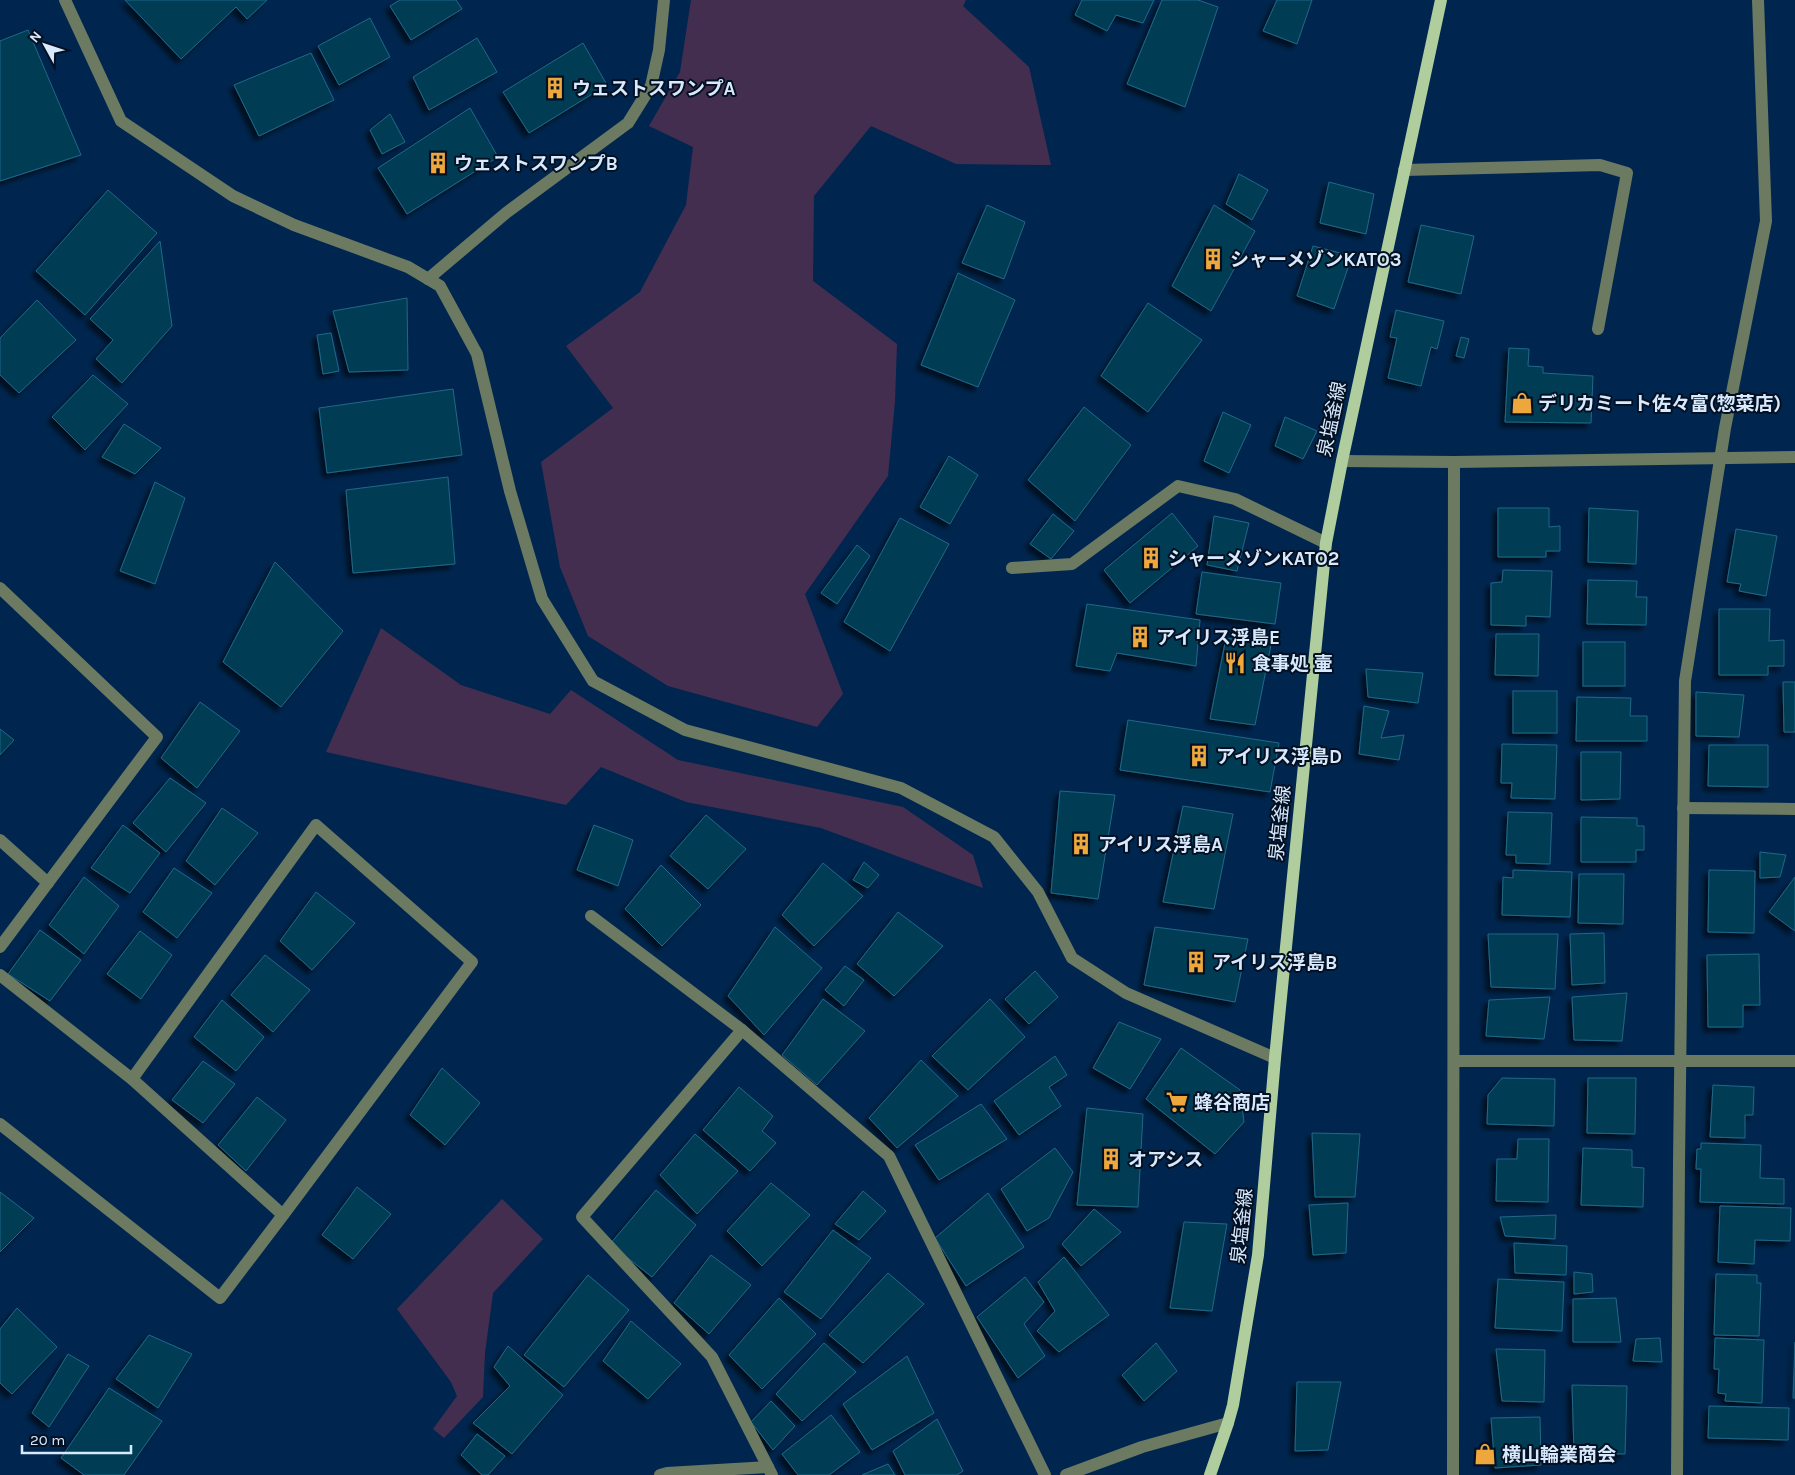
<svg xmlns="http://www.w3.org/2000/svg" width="1795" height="1475" font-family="Karla,'Noto Sans JP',sans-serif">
<defs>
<filter id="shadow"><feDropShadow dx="-4.5" dy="4.5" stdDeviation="2.5" flood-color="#0009"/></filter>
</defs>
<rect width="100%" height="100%" fill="#00264f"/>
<!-- green -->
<g fill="#442e50">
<polygon points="691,0 966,0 963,6 1029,67 1051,165 956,164 871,126 814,196 813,281 897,344 895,401 888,476 805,594 843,694 817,727 668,686 588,636 560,567 541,462 613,408 566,346 640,292 686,205 693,147 649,126 680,72"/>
<polygon points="381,628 461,685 550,714 571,690 678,760 903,807 973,855 983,888 821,828 686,802 601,767 566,805 326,752"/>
<polygon points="502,1199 543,1239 493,1293 485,1353 483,1397 444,1438 433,1429 457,1396 451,1382 397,1309"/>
</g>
<!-- building -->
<g fill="#023d55" stroke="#216788" filter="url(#shadow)">
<polygon points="125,0 267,0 247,19 236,7 181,59"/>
<polygon points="400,0 456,0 462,9 411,40 390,6"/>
<polygon points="1082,0 1154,0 1143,23 1116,15 1107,31 1075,15"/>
<polygon points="1162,0 1198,0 1218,7 1185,107 1127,84"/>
<polygon points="1277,0 1312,0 1297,44 1263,31"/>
<polygon points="370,18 390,57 339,85 318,46"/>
<polygon points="28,30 81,155 0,181 0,41"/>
<polygon points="477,38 497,72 429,110 413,77"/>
<polygon points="583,43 607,85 529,133 503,92"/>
<polygon points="311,53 334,100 259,136 234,85"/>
<polygon points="470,108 498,157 407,214 378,168"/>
<polygon points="390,114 405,142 382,154 370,130"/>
<polygon points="1239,174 1268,190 1252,220 1226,204"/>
<polygon points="1329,182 1374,194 1366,234 1320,223"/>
<polygon points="108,190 157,233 85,315 36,271"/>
<polygon points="987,205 1025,222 1004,279 962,263"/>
<polygon points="1214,205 1255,231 1211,311 1172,286"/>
<polygon points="1421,225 1474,236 1461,294 1408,282"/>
<polygon points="160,241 172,326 122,383 96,359 113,340 90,319"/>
<polygon points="1313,246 1352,256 1334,309 1297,296"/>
<polygon points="958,273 1015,300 978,387 921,365"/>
<polygon points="407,298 408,370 349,372 333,311"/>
<polygon points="37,300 76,340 19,393 0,375 0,338"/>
<polygon points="1148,303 1202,340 1148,412 1101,376"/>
<polygon points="1396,310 1444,321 1437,349 1431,347 1421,386 1388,378 1397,338 1390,337"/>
<polygon points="331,333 339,371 323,374 317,335"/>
<polygon points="1461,337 1469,339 1464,358 1456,356"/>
<polygon points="1509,348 1529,349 1528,366 1543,367 1543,373 1593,376 1591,423 1505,422"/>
<polygon points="93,375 128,404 85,450 52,417"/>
<polygon points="453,389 462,455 327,473 319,408"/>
<polygon points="1084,407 1131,445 1075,521 1028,480"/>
<polygon points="1223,412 1251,425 1229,473 1204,461"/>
<polygon points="1285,417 1317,431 1303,459 1275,446"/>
<polygon points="124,424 161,448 135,474 102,457"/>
<polygon points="949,456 978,475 950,524 920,507"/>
<polygon points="448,477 455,564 353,573 346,490"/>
<polygon points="155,482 185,498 155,584 120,571"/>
<polygon points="1498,508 1549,508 1549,527 1560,526 1560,551 1546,551 1546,557 1498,557"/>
<polygon points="1589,508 1638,511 1636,564 1588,562"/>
<polygon points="1172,513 1198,546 1130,603 1104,570"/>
<polygon points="1053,514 1074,531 1051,559 1030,544"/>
<polygon points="1214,516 1249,523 1237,571 1207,565"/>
<polygon points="900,518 949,544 890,651 844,622"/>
<polygon points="1736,529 1777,536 1766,596 1739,591 1741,584 1727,582"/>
<polygon points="857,545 870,556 837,604 821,593"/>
<polygon points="275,562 343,631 281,707 223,662"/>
<polygon points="1503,570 1552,571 1550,617 1526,616 1526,626 1491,625 1491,583 1502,582"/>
<polygon points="1202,572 1281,583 1275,624 1196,614"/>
<polygon points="1588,580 1637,581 1636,597 1647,597 1646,625 1587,624"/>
<polygon points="1087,604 1200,620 1196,666 1117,653 1110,671 1076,666"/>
<polygon points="1719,609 1770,609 1769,641 1784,640 1784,666 1768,666 1768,675 1719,675"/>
<polygon points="1496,634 1539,634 1538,676 1495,675"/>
<polygon points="1226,638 1271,645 1255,725 1210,719"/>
<rect x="1583" y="642" width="42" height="44"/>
<polygon points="1366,669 1423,673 1418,703 1368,697"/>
<polygon points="1783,682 1795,682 1795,732 1784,732"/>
<rect x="1513" y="691" width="44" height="42"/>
<polygon points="1696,692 1744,695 1739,737 1696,736"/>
<polygon points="1577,697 1631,698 1630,716 1647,716 1647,741 1576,741"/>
<polygon points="200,702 240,731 197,788 161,758"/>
<polygon points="1364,706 1389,711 1381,738 1404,735 1399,760 1359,754"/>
<polygon points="1128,720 1279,743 1270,792 1120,770"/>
<polygon points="0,729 14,740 0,755"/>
<polygon points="1502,744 1557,745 1555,799 1511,798 1512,783 1501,783"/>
<polygon points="1709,745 1768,745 1768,787 1708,786"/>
<polygon points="1581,752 1621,752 1620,799 1581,800"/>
<polygon points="170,778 206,803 166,852 133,823"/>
<polygon points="1060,791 1115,795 1098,899 1051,893"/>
<polygon points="1183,806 1233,814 1214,909 1163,902"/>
<polygon points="222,808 258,833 215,885 186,861"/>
<polygon points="1508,812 1552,813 1550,864 1516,863 1516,855 1506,855"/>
<polygon points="706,815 746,849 708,889 670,856"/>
<polygon points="1581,817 1637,818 1637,826 1644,826 1644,850 1636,850 1636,862 1581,862"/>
<polygon points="123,825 160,853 130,893 91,868"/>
<polygon points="594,825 633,840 618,886 577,870"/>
<polygon points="1760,852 1786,855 1780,877 1760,878"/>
<polygon points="864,862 879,875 868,888 853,880"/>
<polygon points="823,863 863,896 814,946 782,915"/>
<polygon points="661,865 701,905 662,946 625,909"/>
<polygon points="174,868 212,893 177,938 143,912"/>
<polygon points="1513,870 1572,872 1570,917 1502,915 1503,877 1513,878"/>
<polygon points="1709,870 1755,871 1754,933 1708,932"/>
<polygon points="1579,874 1624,874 1623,924 1578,923"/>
<polygon points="84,877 119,906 84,954 49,925"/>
<polygon points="1795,877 1795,931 1769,912"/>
<polygon points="316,892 355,923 312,970 280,941"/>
<polygon points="898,912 943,946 894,996 857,964"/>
<polygon points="775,927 822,968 764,1035 728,996"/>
<polygon points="1155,927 1248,939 1235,1002 1144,985"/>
<polygon points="40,930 81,960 50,1001 8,974"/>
<polygon points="140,931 172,955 141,999 107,974"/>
<polygon points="1604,933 1605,983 1572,985 1570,934"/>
<polygon points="1488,934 1558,934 1555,989 1491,987"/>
<polygon points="1759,954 1760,1005 1743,1005 1743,1027 1708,1027 1707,955"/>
<polygon points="265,955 310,990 273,1032 231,995"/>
<polygon points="845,966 864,980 844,1006 825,990"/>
<polygon points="1035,971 1058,997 1029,1024 1005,999"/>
<polygon points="1627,993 1622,1041 1574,1040 1572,997"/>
<polygon points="1550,997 1544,1039 1486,1036 1489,1000"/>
<polygon points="823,999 865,1031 817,1085 782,1055"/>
<polygon points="990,999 1025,1037 968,1090 932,1056"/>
<polygon points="222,1000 264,1037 236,1071 194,1037"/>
<polygon points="1119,1022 1161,1039 1130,1089 1093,1068"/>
<polygon points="1181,1048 1240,1090 1244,1122 1215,1154 1146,1099"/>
<polygon points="1055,1056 1067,1075 1049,1087 1061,1106 1019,1135 994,1101"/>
<polygon points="921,1060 958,1096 897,1148 869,1118"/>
<polygon points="203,1061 235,1084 203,1123 172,1100"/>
<polygon points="442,1068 480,1103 445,1145 410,1115"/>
<polygon points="1502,1078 1555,1079 1554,1126 1487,1124 1488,1095"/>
<polygon points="1588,1078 1636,1078 1635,1134 1587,1133"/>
<polygon points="1713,1085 1754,1087 1753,1115 1745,1115 1745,1138 1710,1137"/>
<polygon points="739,1087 773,1116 762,1131 776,1143 750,1171 703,1130"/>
<polygon points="257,1097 286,1120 246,1171 218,1145"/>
<polygon points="981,1104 1007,1139 939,1180 915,1145"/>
<polygon points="1087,1108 1143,1114 1138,1207 1077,1205"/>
<polygon points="1312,1133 1360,1134 1355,1197 1315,1197"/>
<polygon points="695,1134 738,1171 697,1214 660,1175"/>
<polygon points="1518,1139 1549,1139 1548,1202 1496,1201 1497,1159 1517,1159"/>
<polygon points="1701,1143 1761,1145 1760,1178 1784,1179 1784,1204 1700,1202 1701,1169 1696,1169 1697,1149 1701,1149"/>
<polygon points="1055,1148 1073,1172 1049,1218 1027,1231 1001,1189"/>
<polygon points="1583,1148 1632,1150 1632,1167 1644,1168 1643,1207 1581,1205"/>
<polygon points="771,1183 810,1215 762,1266 727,1231"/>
<polygon points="357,1187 391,1214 353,1259 322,1235"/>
<polygon points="656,1190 696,1225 652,1277 610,1244"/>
<polygon points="863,1191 886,1211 859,1240 835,1224"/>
<polygon points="0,1192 34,1218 0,1252"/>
<polygon points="988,1193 1024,1247 966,1286 935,1238"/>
<polygon points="1348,1203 1346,1253 1313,1255 1309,1205"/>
<polygon points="1720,1206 1791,1208 1790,1241 1755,1240 1754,1264 1718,1262"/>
<polygon points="1094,1209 1121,1232 1081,1266 1062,1244"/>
<polygon points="1556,1215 1555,1239 1505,1236 1500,1217"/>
<polygon points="1184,1222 1227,1224 1212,1311 1170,1308"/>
<polygon points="833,1230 871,1258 821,1319 784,1292"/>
<polygon points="1514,1243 1567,1246 1566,1275 1515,1273"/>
<polygon points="711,1255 751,1285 709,1334 674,1303"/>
<polygon points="1064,1257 1109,1315 1059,1352 1037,1331 1055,1311 1038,1282"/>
<polygon points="1574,1272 1592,1274 1593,1292 1574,1294"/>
<polygon points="888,1273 924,1304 863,1363 829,1335"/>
<polygon points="1716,1274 1757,1275 1757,1283 1761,1283 1759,1336 1714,1335"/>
<polygon points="588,1275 629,1310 564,1387 524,1355"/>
<polygon points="1025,1277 1044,1302 1024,1324 1045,1356 1018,1378 977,1317"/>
<polygon points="1498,1279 1564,1282 1562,1331 1495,1328"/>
<polygon points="779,1298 816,1334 762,1389 729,1355"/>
<polygon points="1616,1298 1621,1342 1573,1342 1573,1299"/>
<polygon points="17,1308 57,1347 12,1394 0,1383 0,1329"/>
<polygon points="631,1321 681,1364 648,1399 603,1361"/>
<polygon points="149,1335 192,1354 158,1408 116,1379"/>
<polygon points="1660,1338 1662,1362 1633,1361 1636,1339"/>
<polygon points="1715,1338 1764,1340 1762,1403 1725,1401 1726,1394 1718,1393 1719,1369 1714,1369"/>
<polygon points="1795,1342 1795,1398 1793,1398"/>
<polygon points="824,1343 856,1372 802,1421 776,1394"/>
<polygon points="1156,1343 1177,1371 1144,1401 1122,1375"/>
<polygon points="508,1346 563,1395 512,1454 473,1423 510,1386 494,1367"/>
<polygon points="1496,1349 1545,1350 1544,1402 1502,1401"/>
<polygon points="68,1354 89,1366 49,1427 32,1413"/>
<polygon points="907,1356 934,1413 872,1450 843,1404"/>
<polygon points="1297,1382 1341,1382 1328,1450 1295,1451"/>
<polygon points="1572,1385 1627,1386 1625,1454 1574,1453"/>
<polygon points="109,1388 162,1421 124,1475 84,1475 61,1458"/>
<polygon points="771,1401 795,1426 773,1450 751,1422"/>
<polygon points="1709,1406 1789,1408 1788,1440 1708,1438"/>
<polygon points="831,1415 860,1452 829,1475 798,1475 782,1454"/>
<polygon points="1540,1417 1541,1465 1495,1468 1491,1418"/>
<polygon points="937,1419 963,1471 957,1475 905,1475 893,1451"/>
<polygon points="477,1434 505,1456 488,1475 482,1475 461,1455"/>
<polygon points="888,1464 895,1475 862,1475"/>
</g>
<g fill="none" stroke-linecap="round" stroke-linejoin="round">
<!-- minor -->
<g stroke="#6c7a62" stroke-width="12">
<polyline points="65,0 121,121 233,196 294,225 408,267 440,286 477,354 510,491 542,599 593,681 685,730 901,788 994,837 1038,892 1072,958 1126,993 1275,1058"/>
<polyline points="1404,170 1600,165 1627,173 1598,329"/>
<polyline points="428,279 506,213 628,123 651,86 659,50 664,0"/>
<polyline points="1342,461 1454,462 1795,457"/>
<polyline points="1012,568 1072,564 1178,486 1235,499 1326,543"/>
<polyline points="0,588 157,737 0,947"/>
<polyline points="1683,808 1795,809"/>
<polyline points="0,840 48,883"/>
<polyline points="591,916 742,1030 889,1156 1045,1475"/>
<polyline points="0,975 132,1079 283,1215"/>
<polyline points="742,1030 582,1217 712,1357 772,1475"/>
<polyline points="1454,1061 1795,1061"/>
<polyline points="0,1124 220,1298 283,1215 472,962 316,825 132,1079"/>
<polyline points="660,1475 667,1473 768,1467"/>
<polyline points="1066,1475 1142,1447 1228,1423"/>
<polyline points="1453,1475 1454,462"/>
<polyline points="1677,1475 1679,1162 1685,681 1725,428 1766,221 1758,0"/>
</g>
<!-- major -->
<polyline stroke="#b0ce9d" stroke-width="12" points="1210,1475 1228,1423 1233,1405 1258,1255 1275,1058 1326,543 1342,461 1441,0"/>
</g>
<!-- icons -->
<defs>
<g id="building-bare" transform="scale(1.725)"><path d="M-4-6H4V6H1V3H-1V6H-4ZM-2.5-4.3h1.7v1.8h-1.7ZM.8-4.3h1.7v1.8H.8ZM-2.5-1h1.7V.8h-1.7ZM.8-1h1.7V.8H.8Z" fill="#eea73d" stroke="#031022" stroke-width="2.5" paint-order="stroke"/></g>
<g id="shop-bare" transform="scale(1.725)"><path d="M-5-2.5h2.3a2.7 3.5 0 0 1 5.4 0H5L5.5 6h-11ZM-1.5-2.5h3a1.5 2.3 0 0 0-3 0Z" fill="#eea73d" stroke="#031022" stroke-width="2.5" paint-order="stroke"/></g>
<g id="restaurant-bare" transform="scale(1.725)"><path d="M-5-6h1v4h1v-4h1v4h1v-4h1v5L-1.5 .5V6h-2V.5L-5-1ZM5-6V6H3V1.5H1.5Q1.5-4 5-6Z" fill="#eea73d" stroke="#031022" stroke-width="2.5" paint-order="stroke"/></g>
<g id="supermarket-bare" transform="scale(1.725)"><path d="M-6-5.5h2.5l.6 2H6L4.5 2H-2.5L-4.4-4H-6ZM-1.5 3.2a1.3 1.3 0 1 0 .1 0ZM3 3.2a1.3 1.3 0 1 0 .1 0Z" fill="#eea73d" stroke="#031022" stroke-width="2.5" paint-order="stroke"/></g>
</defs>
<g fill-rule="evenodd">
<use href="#building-bare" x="555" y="88"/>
<use href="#building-bare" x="438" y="163"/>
<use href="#building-bare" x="1213" y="259"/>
<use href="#shop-bare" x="1522" y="403"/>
<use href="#building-bare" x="1151" y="558"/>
<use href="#building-bare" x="1140" y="637"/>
<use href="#restaurant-bare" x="1235" y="663"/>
<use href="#building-bare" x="1199" y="756"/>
<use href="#building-bare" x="1081" y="844"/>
<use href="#building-bare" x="1196" y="962"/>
<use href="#supermarket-bare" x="1177" y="1102"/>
<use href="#building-bare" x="1111" y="1159"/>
<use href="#shop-bare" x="1485" y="1454"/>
</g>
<g text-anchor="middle" stroke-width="4" stroke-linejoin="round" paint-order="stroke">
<!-- poi labels -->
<g font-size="19" font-weight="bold" fill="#d8e9fe" stroke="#031022" text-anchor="start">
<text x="572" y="95">ウェストスワンプA</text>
<text x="454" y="170">ウェストスワンプB</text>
<text x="1230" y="266">シャーメゾンKATO3</text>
<text x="1538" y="410">デリカミート佐々富(惣菜店)</text>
<text x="1168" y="565">シャーメゾンKATO2</text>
<text x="1156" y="644">アイリス浮島E</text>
<text x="1252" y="670">食事処 壷</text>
<text x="1216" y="763">アイリス浮島D</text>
<text x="1098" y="851">アイリス浮島A</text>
<text x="1212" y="969">アイリス浮島B</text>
<text x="1194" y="1109">蜂谷商店</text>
<text x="1128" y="1166">オアシス</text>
<text x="1502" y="1461">横山輪業商会</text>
</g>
<!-- street labels -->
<g font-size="19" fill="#d8e9fe" stroke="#031022">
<text transform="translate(1331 419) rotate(-78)" y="7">泉塩釜線</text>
<text transform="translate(1279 823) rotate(-84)" y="7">泉塩釜線</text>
<text transform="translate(1241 1226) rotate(-84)" y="7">泉塩釜線</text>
</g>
</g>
<!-- north arrow -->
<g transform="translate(45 45) rotate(310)" stroke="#031022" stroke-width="4" paint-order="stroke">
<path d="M0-4L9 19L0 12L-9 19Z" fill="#d8e9fe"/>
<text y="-8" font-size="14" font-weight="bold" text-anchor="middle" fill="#d8e9fe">N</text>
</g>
<!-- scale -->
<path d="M22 1445v8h109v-8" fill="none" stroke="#d8e9fe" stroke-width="2.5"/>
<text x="30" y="1445" font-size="15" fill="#d8e9fe" stroke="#031022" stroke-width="4" paint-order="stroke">20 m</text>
</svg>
